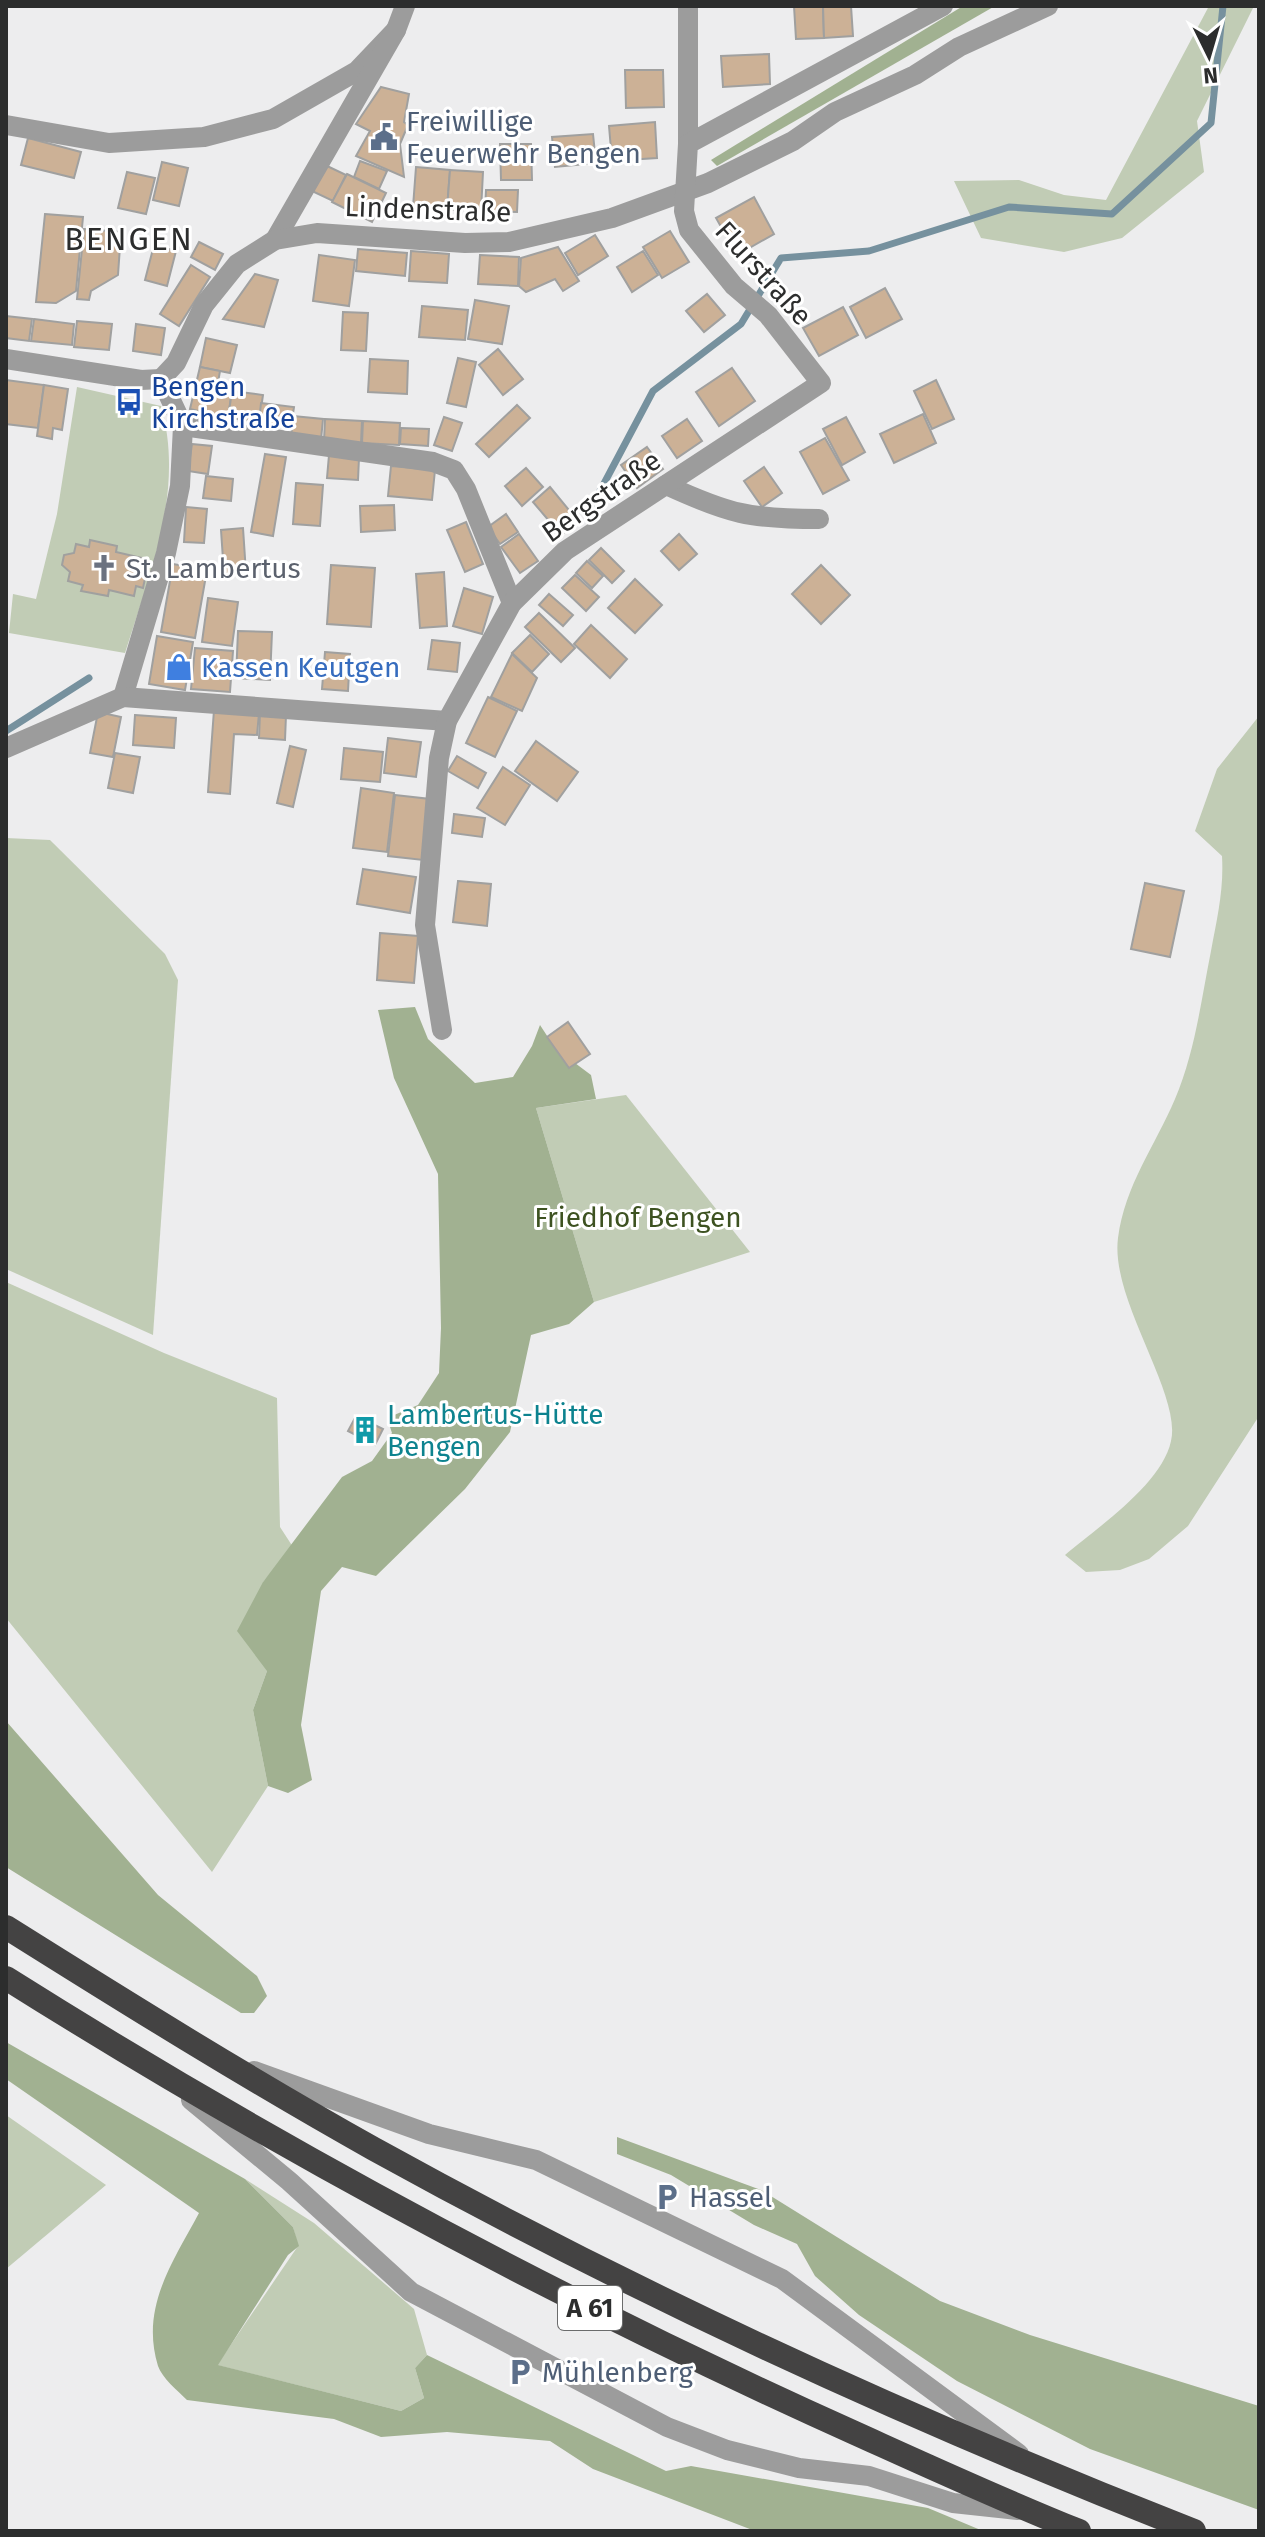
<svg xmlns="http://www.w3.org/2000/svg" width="1265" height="2537" font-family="'Fira Sans',sans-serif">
<rect width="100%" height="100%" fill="#ededee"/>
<!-- green -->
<g fill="#c1ccb5">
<polygon points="1209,6 1254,6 1197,121 1204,172 1122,238 1064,252 981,238 954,181 1019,180 1064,195 1106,200"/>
<path d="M 77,387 L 161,406 C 185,490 150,573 125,653 L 9,633 L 13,594 L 36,599 L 57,514 Z"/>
<path d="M 1259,716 L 1259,1416 L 1188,1526 L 1149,1559 L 1120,1570 L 1086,1572 L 1065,1555 C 1098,1527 1162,1484 1171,1441 C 1182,1394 1110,1300 1118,1238 C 1125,1185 1155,1146 1175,1099 C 1195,1052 1201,1001 1211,951 C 1217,918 1224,890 1222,856 L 1195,831 L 1217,769 Z"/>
<polygon points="6,838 50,840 165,954 178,980 153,1335 6,1269"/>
<polygon points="626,1095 750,1252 594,1302 536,1108"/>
<polygon points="6,1282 164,1353 277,1398 280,1527 293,1547 263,1582 267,1671 253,1710 268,1786 212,1872 6,1618"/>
<polygon points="6,2115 106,2185 6,2269"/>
<polygon points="245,2179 314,2223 414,2309 427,2355 415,2368 424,2398 401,2411 217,2365 298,2246 293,2227"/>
</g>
<!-- forest -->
<g fill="#a1b191">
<polygon points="963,6 995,6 717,166 711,160"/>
<polygon points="415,1007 428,1039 475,1083 513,1077 532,1046 540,1025 555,1048 591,1075 596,1099 536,1108 594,1302 569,1324 531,1335 510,1432 465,1489 376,1576 342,1567 321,1591 301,1725 312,1780 288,1793 268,1786 253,1710 267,1671 237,1631 263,1582 342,1477 372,1461 392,1433 387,1418 418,1405 439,1373 441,1328 438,1174 394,1078 378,1010"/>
<polygon points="6,1721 158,1895 257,1976 267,1996 254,2013 241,2013 6,1867"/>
<path d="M 6,2042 L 245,2179 L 293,2227 L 299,2246 L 288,2255 L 218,2365 L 401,2411 L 424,2398 L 415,2368 L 427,2355 L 666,2471 L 691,2466 L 928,2508 L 983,2531 L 755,2531 L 593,2469 L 550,2441 L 447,2432 L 381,2437 L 334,2419 L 187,2400 C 178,2391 162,2378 158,2366 C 140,2307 173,2262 199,2213 L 6,2079 Z"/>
<polygon points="617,2137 761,2190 940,2301 1030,2335 1259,2406 1259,2510 1090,2449 957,2381 859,2315 815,2276 797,2244 754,2225 671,2175 617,2154"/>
</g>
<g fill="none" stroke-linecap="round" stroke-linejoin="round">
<!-- stream -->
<g stroke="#76919e" stroke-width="7">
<polyline points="590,510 653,391 741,324 781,258 869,251 1009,207 1112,214 1211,123 1223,6"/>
<polyline points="6,731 89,678"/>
</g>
</g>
<!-- building -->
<g fill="#ccb196" stroke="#a0a09f" stroke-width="2">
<polygon points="794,6 823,6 824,38 796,39"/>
<polygon points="823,6 851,6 853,36 824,38"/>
<polygon points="769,54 770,84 723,87 721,56"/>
<polygon points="625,70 663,70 664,107 626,108"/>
<polygon points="381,87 409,94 404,122 408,125 400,144 404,177 356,156 370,131 356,124"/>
<polygon points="655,122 657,158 612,161 609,126"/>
<polygon points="593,134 596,163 555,167 552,137"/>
<polygon points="28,138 81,152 74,178 21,165"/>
<polygon points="500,144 531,144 532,180 501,180"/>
<polygon points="360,161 387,171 379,189 354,177"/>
<polygon points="162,162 188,168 179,206 153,200"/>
<polygon points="325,165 346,175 333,201 312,191"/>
<polygon points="416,167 450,170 447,209 413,207"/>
<polygon points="450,170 483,172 481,211 447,209"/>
<polygon points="127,172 155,178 146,214 118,208"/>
<polygon points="347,174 386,193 372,222 332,202"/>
<polygon points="486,190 518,190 517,212 485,211"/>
<polygon points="754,197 774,234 737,255 716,218"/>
<polygon points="45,214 83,217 76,291 56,303 36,302"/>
<polygon points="84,229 121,232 118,275 91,291 89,300 77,299"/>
<polygon points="670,231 689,262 662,278 643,247"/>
<polygon points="595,235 608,256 578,275 565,253"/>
<polygon points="199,242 223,254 215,270 191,257"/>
<polygon points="154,245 176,251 167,286 145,280"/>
<polygon points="558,247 579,281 563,291 555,279 526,292 519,286 521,258"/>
<polygon points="358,249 407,253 405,276 356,271"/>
<polygon points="411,251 449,254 447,283 409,281"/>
<polygon points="643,251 658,275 632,292 617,267"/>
<polygon points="319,255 355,260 349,306 313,301"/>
<polygon points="480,255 519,257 518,286 478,284"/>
<polygon points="191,265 210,277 179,326 160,314"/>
<polygon points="255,274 278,280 264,327 223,319"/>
<polygon points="885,288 902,319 866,338 850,307"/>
<polygon points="707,294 725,315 704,332 686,311"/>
<polygon points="475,300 509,306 502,344 468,339"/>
<polygon points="422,306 468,310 465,340 419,337"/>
<polygon points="843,307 858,335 819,356 803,328"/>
<polygon points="343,312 368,313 366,351 341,350"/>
<polygon points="6,316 32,319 29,341 6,338"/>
<polygon points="34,319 74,324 72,345 31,341"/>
<polygon points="77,321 112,324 109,350 74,347"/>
<polygon points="136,324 165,328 161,355 133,351"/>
<polygon points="206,338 237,345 230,373 200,367"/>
<polygon points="498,349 523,379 503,395 479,365"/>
<polygon points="458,358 476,362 466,407 447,403"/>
<polygon points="370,359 408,361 407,394 368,392"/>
<polygon points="200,367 220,371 217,388 232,391 228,418 190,409"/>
<polygon points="732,368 755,401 719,426 696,392"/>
<polygon points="6,380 44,385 38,428 6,424"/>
<polygon points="936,380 954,419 932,429 914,391"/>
<polygon points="44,385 68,389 62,430 53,428 52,439 37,436"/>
<polygon points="232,391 263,395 259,422 228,418"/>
<polygon points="261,403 294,407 291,427 259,422"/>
<polygon points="517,405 530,418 489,457 476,444"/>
<polygon points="923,414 936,443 894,463 880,434"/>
<polygon points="293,416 323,419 321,440 291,437"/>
<polygon points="444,417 462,423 452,451 434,445"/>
<polygon points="846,417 865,452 842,465 823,429"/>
<polygon points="325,419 362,421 361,443 324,441"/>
<polygon points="687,419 702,441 677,458 662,436"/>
<polygon points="363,421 400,423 399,445 362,443"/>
<polygon points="401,428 429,429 428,446 400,444"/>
<polygon points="825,438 849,480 823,494 800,452"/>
<polygon points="192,444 212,446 208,474 188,471"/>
<polygon points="647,447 663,469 637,488 621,465"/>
<polygon points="265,454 286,457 273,536 251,532"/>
<polygon points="329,455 359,458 358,480 327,478"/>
<polygon points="391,466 435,470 432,500 388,496"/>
<polygon points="764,467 782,493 762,507 744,481"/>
<polygon points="526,468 543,487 522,506 505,486"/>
<polygon points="206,476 233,479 231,501 203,498"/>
<polygon points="296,483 323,485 320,526 293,524"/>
<polygon points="550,487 578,521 561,535 533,502"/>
<polygon points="394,505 395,530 361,532 360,506"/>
<polygon points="186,507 207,509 204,543 184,542"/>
<polygon points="506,514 518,532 500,544 488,527"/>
<polygon points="466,522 483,564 465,572 447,530"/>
<polygon points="243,528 246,573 224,574 221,530"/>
<polygon points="519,534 538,561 520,573 501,547"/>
<polygon points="679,534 697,554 679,570 661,551"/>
<polygon points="90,540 117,546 116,552 142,558 140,567 147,569 143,588 136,586 134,596 109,590 108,596 81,591 83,585 68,581 70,572 62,565 64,555 74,553 76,544 89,547"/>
<polygon points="601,548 624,571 612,583 589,560"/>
<polygon points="587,561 603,576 592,588 576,573"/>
<polygon points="173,564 207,570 195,638 161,632"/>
<polygon points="331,565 375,568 371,627 327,624"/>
<polygon points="821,565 850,595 821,624 792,594"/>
<polygon points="444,572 447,626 420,628 416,574"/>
<polygon points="575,575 599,597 586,611 562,588"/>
<polygon points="635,579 662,605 635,633 608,608"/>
<polygon points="464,588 493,597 482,634 453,626"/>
<polygon points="549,594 573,615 563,626 539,605"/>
<polygon points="208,598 238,602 232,646 202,642"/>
<polygon points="539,613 575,648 561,662 525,627"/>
<polygon points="591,625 627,659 610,678 574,644"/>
<polygon points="238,631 272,632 270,680 236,678"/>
<polygon points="530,635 549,654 532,672 512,653"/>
<polygon points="157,636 193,642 185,690 149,684"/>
<polygon points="432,640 460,643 457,672 428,669"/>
<polygon points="195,648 233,651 230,692 191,689"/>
<polygon points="325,652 350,654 348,691 322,689"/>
<polygon points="512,654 537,678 522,711 491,697"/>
<polygon points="488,697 517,711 495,757 466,743"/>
<polygon points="214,710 259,713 257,735 234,734 230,794 208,792"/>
<polygon points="98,712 121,717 113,757 90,753"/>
<polygon points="260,713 286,715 285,740 259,738"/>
<polygon points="135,715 176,718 174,748 133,745"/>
<polygon points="388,738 421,742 416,777 384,773"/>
<polygon points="536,741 578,772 557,801 515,771"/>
<polygon points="290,746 306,750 293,807 277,803"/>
<polygon points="344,748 383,752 380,782 341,779"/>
<polygon points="115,753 140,757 133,793 108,788"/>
<polygon points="457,756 486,773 478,788 448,771"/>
<polygon points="503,767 530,785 505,825 477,808"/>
<polygon points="361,788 394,793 387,852 353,848"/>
<polygon points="395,795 430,799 423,860 388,856"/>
<polygon points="454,814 485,818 482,837 452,833"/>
<polygon points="363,869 416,877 410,913 357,904"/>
<polygon points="458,881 491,884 487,926 453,922"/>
<polygon points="1145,883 1184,891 1170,957 1131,949"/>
<polygon points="380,933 418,936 414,983 377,980"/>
<polygon points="568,1022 590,1054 569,1068 547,1037"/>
<polygon points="356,1416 383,1429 375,1445 348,1431"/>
</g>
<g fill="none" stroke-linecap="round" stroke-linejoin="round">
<!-- minor -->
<g stroke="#9c9c9c" stroke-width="20">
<polyline points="6,125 109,143 204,137 273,119 357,71 396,30"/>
<polyline points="688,144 688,6"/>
<polyline points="275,240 396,30 405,6"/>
<polyline points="6,359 141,380 161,379"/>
<polyline points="161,379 176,363 204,305 237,264 275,240 317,233 465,243 509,242 612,218 708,183 793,141 835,112 915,75 959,47 1048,6"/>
<polyline points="161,379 183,426 433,462 454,470 466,489 512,603"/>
<path d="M 666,485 C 729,514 750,519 819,519"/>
<polyline points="123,697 166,553 180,486 183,426"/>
<polyline points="6,748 123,697 447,721"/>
<polyline points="442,1030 425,925 439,758 447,721 512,603 565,551 821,383 768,315 734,286 689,230 684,211 688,144 943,6"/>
<polyline points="254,2071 429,2134 536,2160 782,2279 1019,2454"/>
<polyline points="191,2100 289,2181 411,2292 667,2427 727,2450 799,2468 869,2476 953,2503 1018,2510"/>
</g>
<!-- highway -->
<g stroke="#444343" stroke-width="24">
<path d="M 6,1927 C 127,2003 249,2079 374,2149 C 638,2295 913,2421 1194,2531"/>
<path d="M 6,1978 C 279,2150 563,2302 857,2434 C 930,2467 1004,2501 1079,2531"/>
</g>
</g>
<!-- icons -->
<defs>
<g id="civic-bare" transform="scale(2.16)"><path d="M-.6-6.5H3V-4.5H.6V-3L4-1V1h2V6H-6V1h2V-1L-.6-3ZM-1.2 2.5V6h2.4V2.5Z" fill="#5c6f8a" stroke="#fff" stroke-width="2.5" paint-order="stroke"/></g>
<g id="bus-bare" transform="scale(2.16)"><path d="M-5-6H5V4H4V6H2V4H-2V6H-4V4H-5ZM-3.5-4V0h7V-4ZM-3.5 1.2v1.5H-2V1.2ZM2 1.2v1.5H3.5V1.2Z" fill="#1a4fb4" stroke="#fff" stroke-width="2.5" paint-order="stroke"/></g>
<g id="church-bare" transform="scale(2.16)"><path d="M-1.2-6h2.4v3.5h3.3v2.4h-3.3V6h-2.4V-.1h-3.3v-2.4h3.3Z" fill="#6b7280" stroke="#fff" stroke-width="2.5" paint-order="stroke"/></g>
<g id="shop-bare" transform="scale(2.16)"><path d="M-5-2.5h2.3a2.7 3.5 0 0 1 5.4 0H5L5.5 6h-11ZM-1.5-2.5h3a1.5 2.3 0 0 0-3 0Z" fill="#3f7fe0" stroke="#fff" stroke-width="2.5" paint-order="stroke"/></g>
<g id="building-bare" transform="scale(2.16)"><path d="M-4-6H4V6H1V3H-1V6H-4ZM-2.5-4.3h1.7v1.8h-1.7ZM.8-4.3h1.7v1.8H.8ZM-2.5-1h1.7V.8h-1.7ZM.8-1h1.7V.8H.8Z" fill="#0f9aa8" stroke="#fff" stroke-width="2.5" paint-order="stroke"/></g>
<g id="parking-bare" transform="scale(2.16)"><path d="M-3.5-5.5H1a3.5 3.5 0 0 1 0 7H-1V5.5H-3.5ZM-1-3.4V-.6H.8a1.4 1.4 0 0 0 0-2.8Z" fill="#5c6f8a" stroke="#fff" stroke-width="2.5" paint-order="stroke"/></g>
</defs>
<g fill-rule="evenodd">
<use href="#civic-bare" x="384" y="137"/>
<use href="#bus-bare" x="129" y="402"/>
<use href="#church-bare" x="104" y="568"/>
<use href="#shop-bare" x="179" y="667"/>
<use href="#building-bare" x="365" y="1430"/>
<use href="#parking-bare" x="667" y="2197"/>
<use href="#parking-bare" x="520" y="2372"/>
</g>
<g text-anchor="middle" stroke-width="6" stroke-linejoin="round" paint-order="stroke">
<!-- shield labels -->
<rect fill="#fff" stroke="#6b6c6c" stroke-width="2" x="558" y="2286" width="64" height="44" rx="6"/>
<g font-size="26" font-weight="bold" fill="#2c2d2d">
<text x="590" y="2317">A 61</text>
</g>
<!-- service labels -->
<g font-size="28" fill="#4e5e75" stroke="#fff" text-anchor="start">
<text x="406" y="131">Freiwillige<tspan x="406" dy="32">Feuerwehr Bengen</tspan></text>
<text x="689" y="2207">Hassel</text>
<text x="542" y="2382">Mühlenberg</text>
</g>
<!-- street labels -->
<g font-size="28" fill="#2c2d2d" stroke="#fff">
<text transform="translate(428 209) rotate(2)" y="10">Lindenstraße</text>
<text transform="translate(764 273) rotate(48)" y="10">Flurstraße</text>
<text transform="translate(601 496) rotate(-35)" y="10">Bergstraße</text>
</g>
<!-- transit labels -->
<g font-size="28" fill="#164399" stroke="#fff" text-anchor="start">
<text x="151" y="396">Bengen<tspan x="151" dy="32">Kirchstraße</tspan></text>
</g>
<!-- worship labels -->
<g font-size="28" fill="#5b616d" stroke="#fff" text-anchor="start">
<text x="126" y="578">St. Lambertus</text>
</g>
<!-- shop labels -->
<g font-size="28" fill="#366cbe" stroke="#fff" text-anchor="start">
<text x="201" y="677">Kassen Keutgen</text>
</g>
<!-- park labels -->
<g font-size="28" fill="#3d5221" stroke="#fff">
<text x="638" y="1227">Friedhof Bengen</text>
</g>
<!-- culture labels -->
<g font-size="28" fill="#0d838f" stroke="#fff" text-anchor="start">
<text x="387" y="1424">Lambertus-Hütte<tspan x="387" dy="32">Bengen</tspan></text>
</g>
<!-- quarter labels -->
<g font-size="32" letter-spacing="2" fill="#2c2d2d" stroke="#fff">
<text x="129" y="250">BENGEN</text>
</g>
</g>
<!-- border -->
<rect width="1265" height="2537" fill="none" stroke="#2c2d2d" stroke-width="16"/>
<!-- north arrow -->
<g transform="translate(1209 56) rotate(175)" stroke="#ffffff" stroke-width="6" paint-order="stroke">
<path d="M0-6L14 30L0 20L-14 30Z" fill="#2c2d2d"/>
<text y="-12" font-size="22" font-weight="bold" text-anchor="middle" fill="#2c2d2d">N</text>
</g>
</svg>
